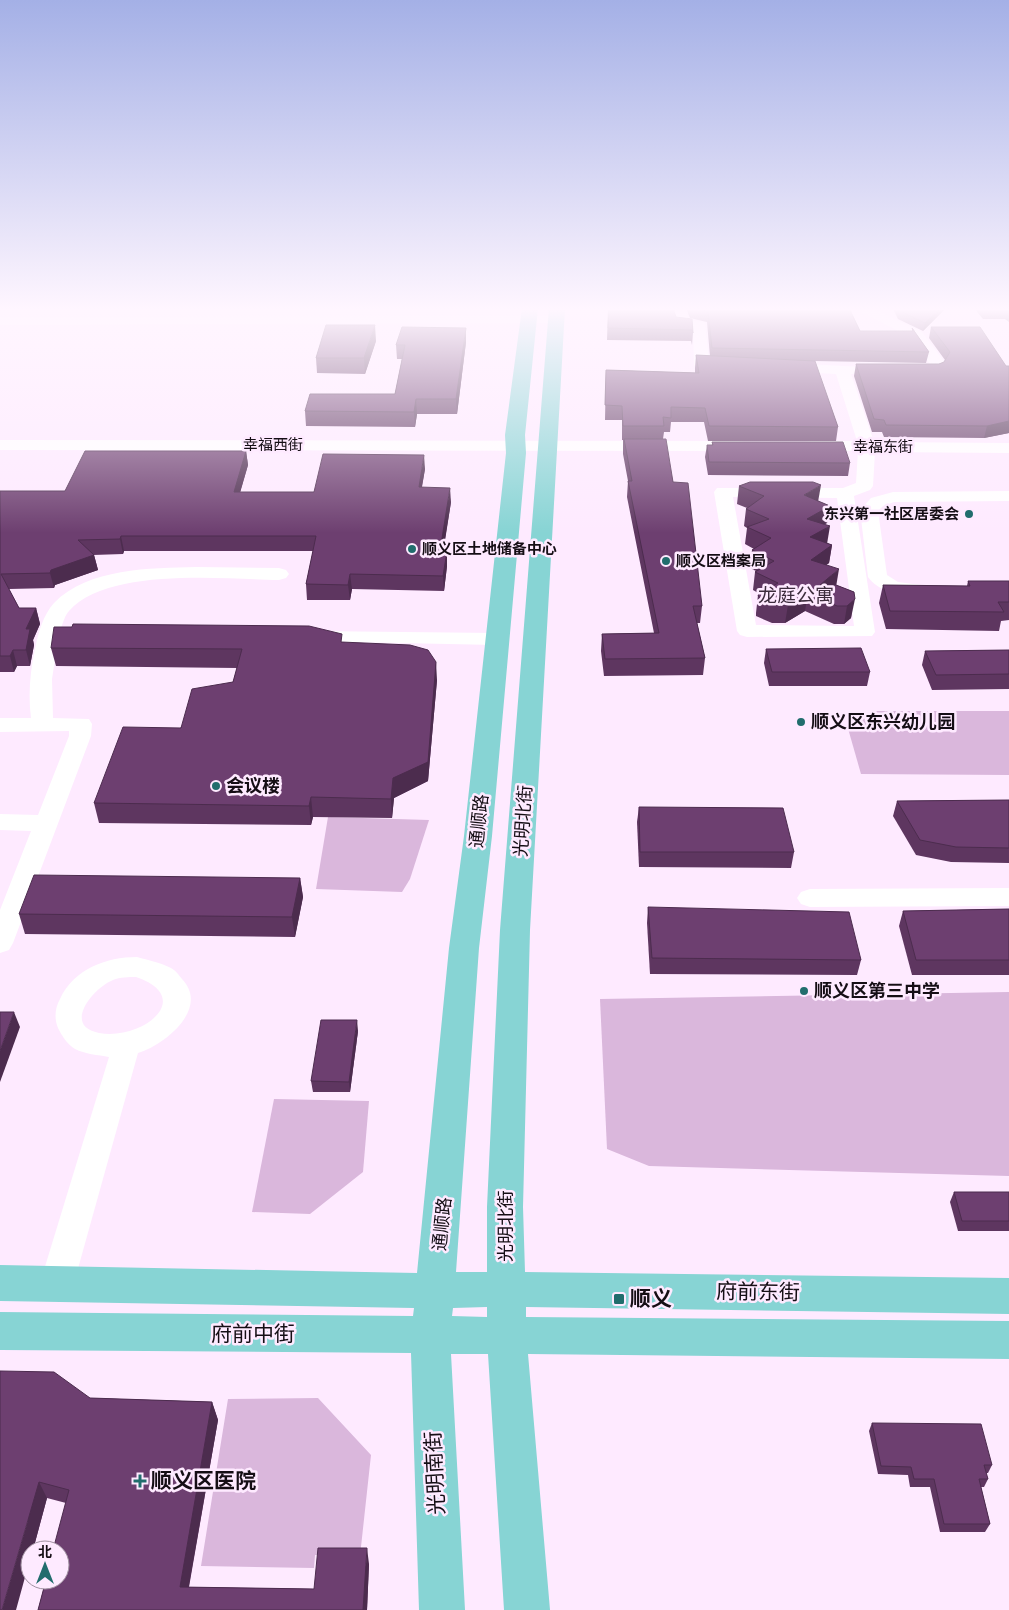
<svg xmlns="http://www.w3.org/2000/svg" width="1009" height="1610" font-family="Jost,'Noto Sans SC',sans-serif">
<rect width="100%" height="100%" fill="#feeaff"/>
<!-- green -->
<g fill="#dab7dc">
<polygon points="877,711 1009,711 1009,775 861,774 847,725"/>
<polygon points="328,817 429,820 410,879 402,892 316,889"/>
<polygon points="1009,992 1009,1176 649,1166 607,1149 600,999"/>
<polygon points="274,1099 369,1101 363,1172 310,1214 252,1212"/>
<polygon points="318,1398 371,1455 360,1556 315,1555 314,1568 201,1566 228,1399"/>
</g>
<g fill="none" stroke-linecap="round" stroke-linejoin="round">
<!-- minor -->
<g fill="#fff" fill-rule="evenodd">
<polygon points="672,308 686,308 688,320 705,322 709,361 728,363 731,366 728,369 697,368 694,365 693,329 676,327"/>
<polygon points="854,308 871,308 922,332 946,364 941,372 904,372 901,369 904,366 930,364 912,338"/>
<polygon points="555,316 560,317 562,320 560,323 0,325 0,317"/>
<path d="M 787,363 L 863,367 L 866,370 L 863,373 L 851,374 L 874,442 L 1009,443 L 1009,453 L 875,452 L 873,486 L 870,490 L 854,496 L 875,632 L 872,636 L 747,637 L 740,635 L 737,631 L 714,492 L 717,488 L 843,488 L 856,483 L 858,451 L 812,451 L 806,450 L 804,446 L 806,442 L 812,441 L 857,441 L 836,374 L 782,371 L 779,368 ZM 733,497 L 837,498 L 854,626 L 756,625 Z"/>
<polygon points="0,440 738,441 744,442 746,446 744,450 738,451 0,450"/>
<path d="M 1009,491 L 1009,501 L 894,502 L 883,506 L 878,511 L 887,575 L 898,582 L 928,586 L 931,590 L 928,594 C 909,599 880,594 868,577 L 860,510 L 871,498 L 893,492 Z"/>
<path d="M 196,567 L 279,568 L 286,570 L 289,574 L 286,578 L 279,580 C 224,579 108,567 69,611 C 65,615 63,623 61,628 L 92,631 L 95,635 L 92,639 L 58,640 L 52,679 L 53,718 L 89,719 L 92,724 L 91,736 L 13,943 L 9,950 L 0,953 L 0,910 L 31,831 L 0,830 L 0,814 L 38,815 L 69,736 L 69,731 L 0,732 L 0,718 L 31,718 C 28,695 30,672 35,649 C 38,634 43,615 54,603 C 88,568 151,568 196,567 Z"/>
<polygon points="311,631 496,633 503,635 506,639 503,643 496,645 304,641 301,637 304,633"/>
<polygon points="1009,888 1009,906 810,907 801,904 797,898 801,892 810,889"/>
<path d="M 137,957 C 148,960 161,963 171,968 C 175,970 179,975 182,979 C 210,1008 165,1045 138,1053 L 74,1283 L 69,1294 L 57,1298 L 45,1294 L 40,1283 L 109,1057 C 98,1055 85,1054 75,1049 C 67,1044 62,1036 58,1028 C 54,1018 55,1008 60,999 C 74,969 106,957 137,957 ZM 136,977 C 197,998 141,1041 99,1033 C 62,1026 93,988 113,980 C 120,977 129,977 136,977 Z"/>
</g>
<!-- major -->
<path fill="#87d4d4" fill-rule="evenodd" d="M 522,308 L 538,308 L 525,435 L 526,453 L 492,836 L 479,948 L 456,1272 L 487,1272 L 487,1207 L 500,930 L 549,308 L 565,308 L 530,930 L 523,1207 L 525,1272 L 1009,1278 L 1009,1314 L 526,1307 L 526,1317 L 1009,1321 L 1009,1359 L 528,1354 L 550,1610 L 504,1610 L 488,1354 L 451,1354 L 465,1610 L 419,1610 L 411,1353 L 0,1350 L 0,1312 L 413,1316 L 414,1308 L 0,1301 L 0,1265 L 417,1273 L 449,948 L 464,836 L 506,453 L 505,435 ZM 487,1307 L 487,1317 L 452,1316 L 453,1308 Z"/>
</g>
<!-- wall -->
<g fill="#5e3660">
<polygon points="152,308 243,308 153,309"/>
<polygon points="608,308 692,319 693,333 692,345 691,341 607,340"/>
<polygon points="686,308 849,308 860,331 912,331 912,328 929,352 926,363 814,361 838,427 836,441 708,441 704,422 671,422 670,432 664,432 663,439 702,606 700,623 697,623 705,658 703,675 604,676 601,651 602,634 654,633 627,497 628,481 623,454 623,440 622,440 622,420 605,420 606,370 695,373 695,368 696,355 710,356 707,322 690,318"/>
<polygon points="893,308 946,308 923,331 898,319 893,309"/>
<polygon points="974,308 1009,308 1009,322 1005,319 983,319"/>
<polygon points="931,327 1006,366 1009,366 1009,433 984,438 884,437 882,432 872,432 854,376 856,364 939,364 944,362 945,360 929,338"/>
<polygon points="376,341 365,374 317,373 316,358"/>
<polygon points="466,342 457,414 417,414 415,427 306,426 305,411 395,394 402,359 397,359 396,345"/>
<polygon points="712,442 850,463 848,476 708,475 705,457 707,445 712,445"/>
<polygon points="246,451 248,465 240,492 314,492 425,469 422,487 451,502 443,551 447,551 447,566 444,591 352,589 350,600 307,600 306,584 313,551 124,551 123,554 93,555 94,555 98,570 55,585 54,588 9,589 19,608 36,608 40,624 33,640 34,645 30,666 17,666 14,672 0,672 0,491 65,491"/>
<polygon points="739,486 818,501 830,506 827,523 824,524 827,543 832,545 829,563 826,565 836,585 854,592 851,618 844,624 834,624 805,611 785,623 772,623 756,616 756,613 758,595 760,594 753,590 755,572 756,571 750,568 752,550 754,549 745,544 747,528 744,526 746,509 747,508 737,504"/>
<polygon points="968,581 1009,581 1009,620 1001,621 999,631 886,629 879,603 883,585 967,586"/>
<polygon points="343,642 437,680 428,781 394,798 392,818 313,817 311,825 99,823 94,803 233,682 237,668 56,666 51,648"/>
<polygon points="766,649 870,672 867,686 769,686 764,663"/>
<polygon points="1009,650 1009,689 932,690 922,665 925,651"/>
<polygon points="1009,800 1009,863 951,862 916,855 893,816 897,801"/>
<polygon points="639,807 794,852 791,868 639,867 637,822"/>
<polygon points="300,878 303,897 295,937 25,934 19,914"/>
<polygon points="648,907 861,960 857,975 650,974 647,923"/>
<polygon points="1009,909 1009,975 912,975 899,926 903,911"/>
<polygon points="358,1031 350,1092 313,1092 311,1081"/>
<polygon points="954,1192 1009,1192 1009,1231 958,1231 950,1202"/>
<polygon points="0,1371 90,1398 212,1402 218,1420 189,1587 314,1589 369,1564 367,1610 38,1610 66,1503 47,1498 33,1550"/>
<polygon points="872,1423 992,1465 988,1473 986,1473 988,1479 984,1487 981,1487 990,1524 985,1532 940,1532 930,1487 910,1487 908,1475 878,1474 869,1431"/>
</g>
<!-- shaded-wall -->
<g fill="#4c2c4e">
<polygon points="941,308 946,308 923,331 925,323"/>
<polygon points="375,325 376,341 365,374 364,358"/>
<polygon points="466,328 466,342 457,414 456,399"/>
<polygon points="416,399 417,414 415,427 414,412"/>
<polygon points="1009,421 1009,433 984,438 987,426"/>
<polygon points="246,451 248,465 236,507 234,492"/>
<polygon points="424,455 425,469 419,502 419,487"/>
<polygon points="821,485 818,502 804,495"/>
<polygon points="450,488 451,502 441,566 440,551"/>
<polygon points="830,506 827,523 804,536 807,519"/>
<polygon points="830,526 827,544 810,537"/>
<polygon points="121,536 124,551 123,554 120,539"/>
<polygon points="832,545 829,563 808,578 811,560"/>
<polygon points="447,551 447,566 444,591 443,576"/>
<polygon points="94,555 98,570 55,585 54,588 50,573 51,570"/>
<polygon points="839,569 836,587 820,585"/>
<polygon points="350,574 352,589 350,600 348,585"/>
<polygon points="808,593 805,611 785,623 788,605"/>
<polygon points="855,599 851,618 844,624 847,606"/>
<polygon points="36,608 40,624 33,640 34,645 30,666 26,650 26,629"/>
<polygon points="13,650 17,666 14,672 10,656"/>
<polygon points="436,662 437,680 428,781 394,798 392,818 391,799 393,778"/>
<polygon points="311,797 313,817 311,825 309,806"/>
<polygon points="300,878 303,897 295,937 292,917"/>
<polygon points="14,1012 20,1027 0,1082 0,1051"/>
<polygon points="357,1020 358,1031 350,1092 349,1082"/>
<polygon points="212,1402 218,1420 186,1602 180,1587"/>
<polygon points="39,1482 47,1498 33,1550 30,1550 30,1559 16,1610 2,1610"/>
<polygon points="367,1548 369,1564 367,1610 363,1610"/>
</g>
<!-- building -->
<g fill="#6d3f70" stroke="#4c2c4e">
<polygon points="609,308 673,308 676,317 692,319 693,333 692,330 608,328"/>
<polygon points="692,308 849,308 860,331 914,331 912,328 929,352 712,348 708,311"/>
<polygon points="898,308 941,308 925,323 900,311"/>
<polygon points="326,325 375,325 364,358 316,358"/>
<polygon points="402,327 466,328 456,399 416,399 414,412 305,411 310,394 395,394 405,345 396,345"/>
<polygon points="931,327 980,327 1006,366 1009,366 1009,421 987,426 886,425 884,420 874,419 856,364 939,364 944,362 950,352"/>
<polygon points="696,355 815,361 838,427 709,426 705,408 671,407 671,418 663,417 664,426 623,426 622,406 605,405 606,370 699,373"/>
<polygon points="624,439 666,439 673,482 688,483 702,606 693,606 705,658 605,659 602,634 659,633 628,481 632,481"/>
<polygon points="712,442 843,442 850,463 709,462 707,445 713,445"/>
<polygon points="85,451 246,451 234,492 314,492 323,454 424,455 419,487 450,488 440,551 447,551 443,576 350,574 348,585 306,584 316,536 121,536 120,539 78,540 94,555 51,570 50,573 1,574 19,608 36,608 26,629 30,629 26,650 13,650 10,656 0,656 0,491 65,491"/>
<polygon points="750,482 813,482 821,485 804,495 830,506 807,519 830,526 810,537 832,545 811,560 839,569 820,585 836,585 854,592 855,599 847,606 837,606 808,593 788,605 774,605 759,597 758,595 778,583 755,572 774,561 752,550 771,538 747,527 769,519 746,509 764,496 739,486"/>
<polygon points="968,581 1009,581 1009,602 998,602 1004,612 890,611 883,585 970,586"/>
<polygon points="73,624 309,626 342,634 341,642 410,645 428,650 436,662 428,762 393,778 391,799 311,797 309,806 94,803 123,727 181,728 192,689 233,682 242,649 51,648 54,627 72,627"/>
<polygon points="861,648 870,672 772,672 766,649"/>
<polygon points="1009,650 1009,674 936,675 925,651"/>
<polygon points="1009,800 1009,848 956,847 920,840 897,801"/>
<polygon points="639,807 783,808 794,852 640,852"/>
<polygon points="34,875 300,878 292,917 19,914"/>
<polygon points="648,907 849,912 861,960 652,958"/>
<polygon points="1009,909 1009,960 916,960 903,911"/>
<polygon points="0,1012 14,1012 0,1051"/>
<polygon points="321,1020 357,1020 349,1082 311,1081"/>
<polygon points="954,1192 1009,1192 1009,1221 962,1221"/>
<polygon points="0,1371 54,1372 90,1398 212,1402 180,1587 314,1589 318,1548 367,1548 363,1610 38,1610 46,1580 60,1580 60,1550 53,1550 69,1490 39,1482 2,1610 0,1610"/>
<polygon points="872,1423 981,1424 992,1465 984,1465 988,1479 979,1479 990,1524 944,1524 934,1479 914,1479 911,1467 881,1466"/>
</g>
<!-- sky -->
<linearGradient id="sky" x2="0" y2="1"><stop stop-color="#a4b0e6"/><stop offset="0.58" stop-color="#fff6ff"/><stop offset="1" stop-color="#fff6ff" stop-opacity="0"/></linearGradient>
<rect width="1009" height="533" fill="url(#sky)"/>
<!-- markers -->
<g fill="#216d6d" stroke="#feeaff" stroke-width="2">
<circle cx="969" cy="514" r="5"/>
<circle cx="412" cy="549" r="5"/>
<circle cx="666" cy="561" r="5"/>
<circle cx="801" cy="722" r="5"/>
<circle cx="216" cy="786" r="5"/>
<circle cx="804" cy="991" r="5"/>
<rect x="613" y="1293" width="12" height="12" rx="2.5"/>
<path d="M137.5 1473.5h5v5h5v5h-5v5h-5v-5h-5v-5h5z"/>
</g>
<g text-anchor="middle" stroke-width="5" stroke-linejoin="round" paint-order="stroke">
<!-- far-street labels -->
<g font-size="15" fill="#150e15" stroke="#feeaff">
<text x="273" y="450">幸福西街</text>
<text x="883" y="452">幸福东街</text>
</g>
<!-- far-poi labels -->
<g font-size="15" font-weight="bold" fill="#150e15" stroke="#feeaff" text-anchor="start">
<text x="959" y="519" text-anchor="end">东兴第一社区居委会</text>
<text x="422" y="554">顺义区土地储备中心</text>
<text x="676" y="566">顺义区档案局</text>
</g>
<!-- poi labels -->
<g font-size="18" font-weight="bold" fill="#150e15" stroke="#feeaff" text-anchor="start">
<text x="811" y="728">顺义区东兴幼儿园</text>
<text x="226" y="792">会议楼</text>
<text x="814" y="997">顺义区第三中学</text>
</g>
<!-- street labels -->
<g font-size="18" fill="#150e15" stroke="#feeaff">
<text transform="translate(479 821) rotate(-84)" y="6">通顺路</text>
<text transform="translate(523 821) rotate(-86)" y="6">光明北街</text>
<text transform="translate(442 1224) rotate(-84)" y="6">通顺路</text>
<text transform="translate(506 1226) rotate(-90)" y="6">光明北街</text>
</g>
<!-- neighbourhood labels -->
<g font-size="19" fill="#3d2d3d" stroke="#feeaff">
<text x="796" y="602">龙庭公寓</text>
</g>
<!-- near-street labels -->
<g font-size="21" fill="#150e15" stroke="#feeaff">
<text transform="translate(758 1292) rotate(1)" y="7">府前东街</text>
<text x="253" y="1341">府前中街</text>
<text transform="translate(435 1473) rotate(-93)" y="7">光明南街</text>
</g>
<!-- near-poi labels -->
<g font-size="21" font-weight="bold" fill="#150e15" stroke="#feeaff" text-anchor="start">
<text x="630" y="1306">顺义</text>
<text x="151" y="1488">顺义区医院</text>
</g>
</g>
<!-- north arrow -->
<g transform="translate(45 1565)"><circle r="24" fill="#feeaff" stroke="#a192a1"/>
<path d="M0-4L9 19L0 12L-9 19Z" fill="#216d6d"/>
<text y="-8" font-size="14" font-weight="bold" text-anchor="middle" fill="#150e15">北</text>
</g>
</svg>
